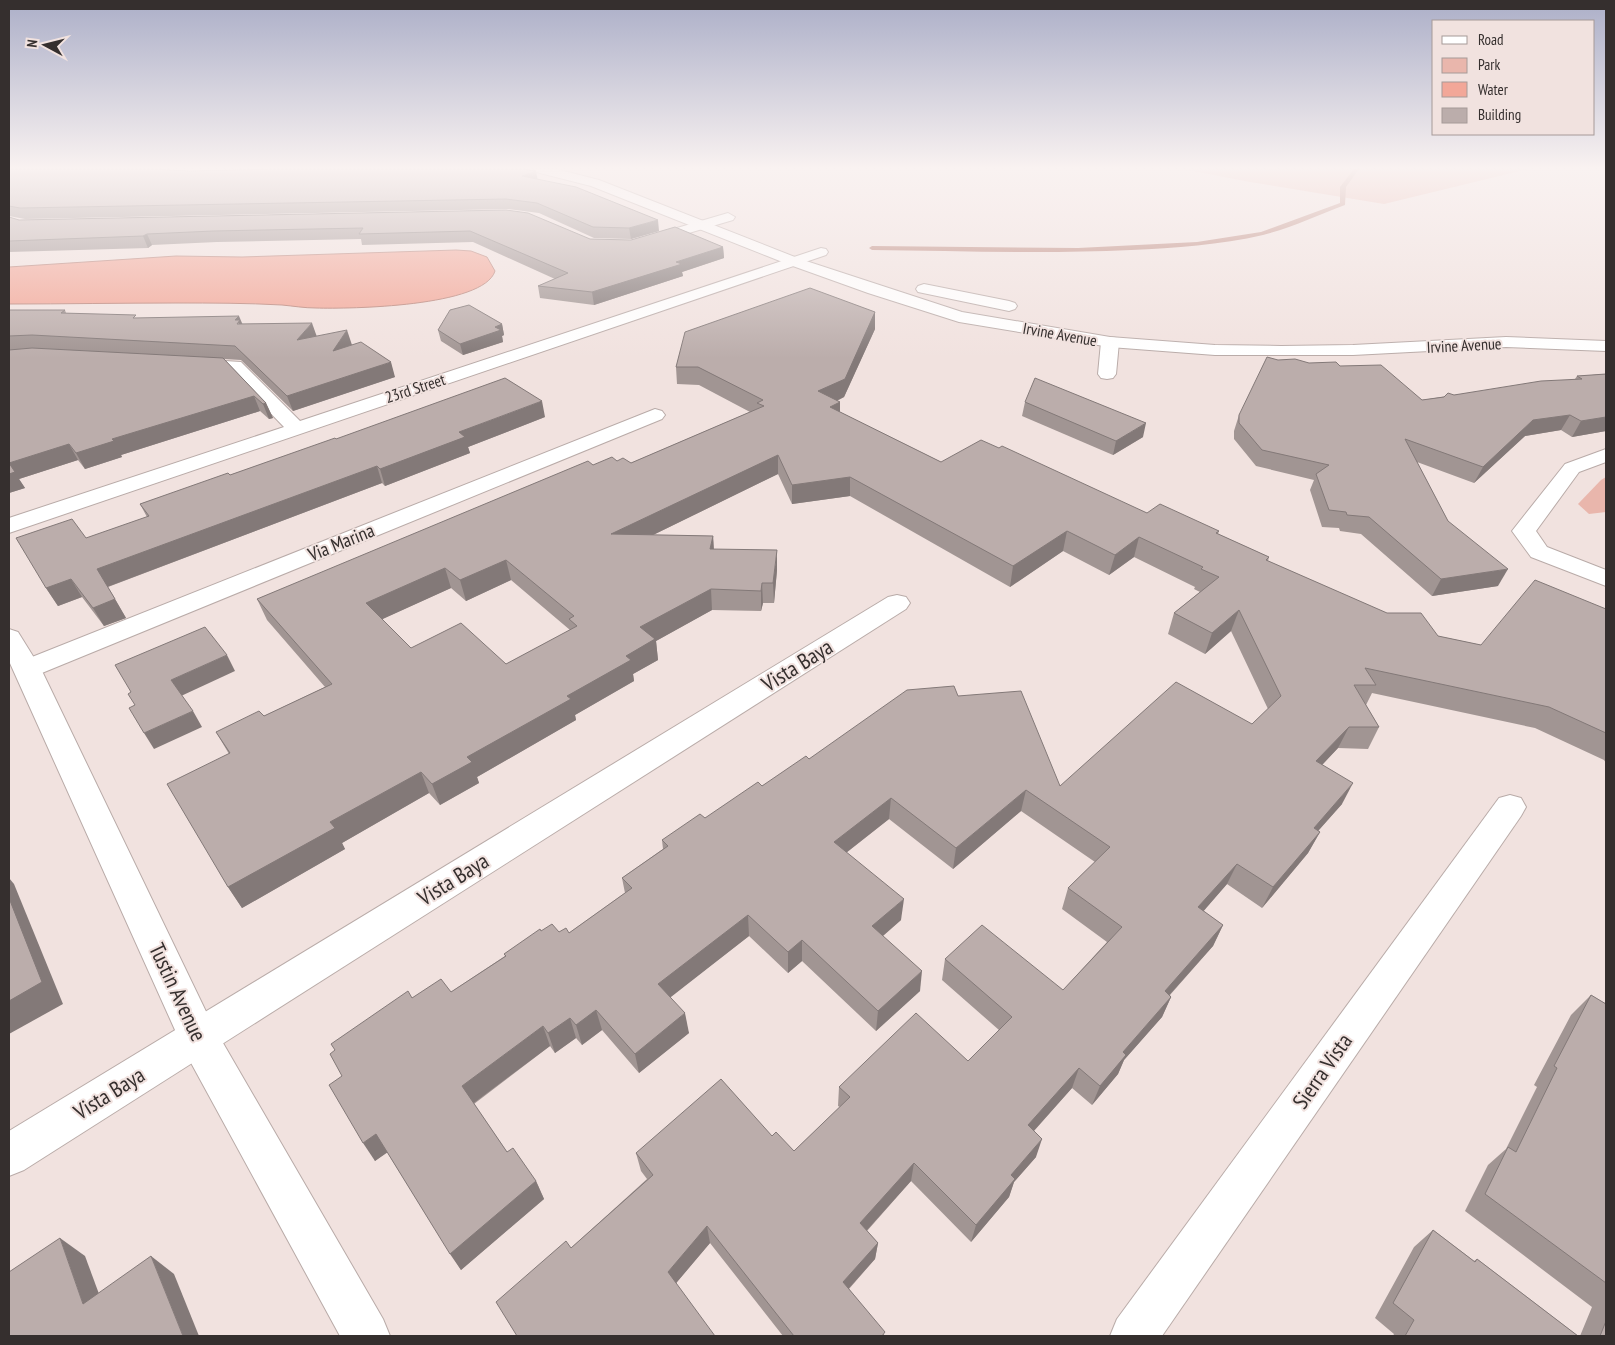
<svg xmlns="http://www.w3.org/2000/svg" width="1615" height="1345" font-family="'PT Sans Narrow',sans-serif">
<rect width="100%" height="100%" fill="#f1e2df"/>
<!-- green -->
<g fill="#e9b6ac">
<polygon points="1183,169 1528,169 1384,204 1250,182"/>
<polygon points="1606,477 1606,512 1589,514 1578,504 1601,480"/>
</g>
<!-- water -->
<path fill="#f2a798" stroke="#b98378" d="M 456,250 L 471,251 L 487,257 L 495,271 C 484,307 349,309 316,308 C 304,308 293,306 282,305 C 247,303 211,303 176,303 C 120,303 64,304 9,304 L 9,267 L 176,256 L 242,257 Z"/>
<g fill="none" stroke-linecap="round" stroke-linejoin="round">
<!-- stream -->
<path fill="#b98378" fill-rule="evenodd" d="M 1354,169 L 1359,169 L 1346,187 L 1345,205 C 1318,215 1291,228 1263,235 C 1220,245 1175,248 1131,250 C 1045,254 958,251 872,250 L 869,248 L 872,246 L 1078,248 L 1197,242 L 1261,232 L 1340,203 L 1340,187 Z"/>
<!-- street casing -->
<g stroke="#b9aba8" stroke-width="2">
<g id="street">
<polygon points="728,213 735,217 733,220 648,245 643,244 641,241 643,238"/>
<polygon points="821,248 826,249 828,252 826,255 9,533 9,518 284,427 230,371 187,368 184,364 187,360 193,359 241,362 300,421"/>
<polygon points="1110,337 1116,338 1119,342 1116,374 1113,378 1107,379 1101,378 1098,374 1101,342 1104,338"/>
<polygon points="655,409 662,411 665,415 662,419 37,675 27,678 17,675 13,669 17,663"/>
<polygon points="1606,449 1606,462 1579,472 1536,531 1547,547 1606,570 1606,586 1531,557 1512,531 1565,464"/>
<polygon points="897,595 906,597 910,603 906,609 24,1170 9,1176 9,1131 888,597"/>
<polygon points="1510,795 1521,798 1526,807 1521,816 1162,1336 1110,1336 1117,1319 1499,798"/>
</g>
</g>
<!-- secondary casing -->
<g stroke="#b9aba8" stroke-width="2">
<g id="secondary">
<polygon points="534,169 556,169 599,180 800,259 962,312 1110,337 1215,345 1281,346 1353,345 1506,337 1606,341 1606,351 1506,347 1353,355 1215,355 1110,347 959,322 868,293 790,265 591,186 536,172"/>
<polygon points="924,284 1009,301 1015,303 1017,306 1015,309 1009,311 918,292 916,289 918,286"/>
<polygon points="9,629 18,632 41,669 212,1024 383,1319 390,1336 340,1336 184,1050 9,661"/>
</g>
</g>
<!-- street -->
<use href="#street" fill="#fff" fill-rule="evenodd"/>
<!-- secondary -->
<use href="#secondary" fill="#fff" fill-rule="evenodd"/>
</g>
<!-- wall -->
<g fill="#a19593" fill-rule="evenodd">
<polygon points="9,169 189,171 537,179 659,231 631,239 594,238 539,213 508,209 25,219 9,216"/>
<polygon points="506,210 590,239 723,247 724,258 682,272 683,276 594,305 540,298 538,286 555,279 473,242 362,245 361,239 217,242 152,245 148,248 9,252 9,217 19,220"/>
<polygon points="9,310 65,310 66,313 137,318 242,324 316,337 352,345 395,377 293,411 241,360 224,359 266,403 273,418 269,419 260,411 121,455 122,457 85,469 78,460 19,479 25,488 9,493"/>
<path d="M 875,312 L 875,329 L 844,397 L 837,401 L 840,402 L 840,412 L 941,462 L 1219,531 L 1218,534 L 1269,557 L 1268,561 L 1438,636 L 1481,645 L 1606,609 L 1606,763 L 1604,760 L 1535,728 L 1372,693 L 1366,705 L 1379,727 L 1368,749 L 1338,748 L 1322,765 L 1342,804 L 1318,831 L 1320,832 L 1308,853 L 1262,908 L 1227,884 L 1203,911 L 1223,925 L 1213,946 L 1170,995 L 1171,997 L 1162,1017 L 1124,1060 L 1118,1074 L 1092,1105 L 1072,1088 L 1034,1131 L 1036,1157 L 1014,1182 L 1009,1197 L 971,1242 L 911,1181 L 867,1231 L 878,1243 L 875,1259 L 849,1289 L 885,1336 L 783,1336 L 710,1243 L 676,1283 L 571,1248 L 647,1179 L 641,1171 L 636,1153 L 772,1136 L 794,1151 L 840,1107 L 838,1106 L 839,1087 L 968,1061 L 999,1030 L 942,980 L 945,959 L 1063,990 L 1107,942 L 1062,909 L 1068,888 L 1095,862 L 1021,811 L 953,869 L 889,819 L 846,853 L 901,920 L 883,936 L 920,991 L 876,1031 L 802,961 L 788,973 L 749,936 L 670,997 L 689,1033 L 639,1073 L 602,1030 L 582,1045 L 576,1038 L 555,1053 L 550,1046 L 474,1104 L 507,1152 L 536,1181 L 544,1199 L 461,1270 L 387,1152 L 375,1161 L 342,1076 L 412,998 L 451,992 L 505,956 L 504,954 L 541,931 L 569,933 L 625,893 L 622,878 L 663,849 L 662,840 L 705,818 L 809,759 L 958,696 L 1060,786 L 1252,724 L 1268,709 L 1231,631 L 1205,654 L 1168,634 L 1174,613 L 1200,592 L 1194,589 L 1195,587 L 1134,557 L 1109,575 L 1063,551 L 1010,587 L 850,496 L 792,504 L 778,474 L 653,535 L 713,536 L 714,549 L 777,570 L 774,603 L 763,603 L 761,611 L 712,610 L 656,641 L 658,660 L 633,674 L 634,681 L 575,715 L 576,720 L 477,777 L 479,783 L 440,805 L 429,793 L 342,843 L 345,849 L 242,908 L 228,887 L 229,754 L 216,732 L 264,716 L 325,687 L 267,620 L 257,599 L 593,465 L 617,461 L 631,463 L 750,412 L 699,385 L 677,384 L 676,367 ZM 511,580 L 570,630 L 506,664 L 411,648 L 382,619 L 451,588 L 466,601 Z"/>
<polygon points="502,324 504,335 502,336 503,342 463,355 441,341 438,330"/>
<polygon points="1278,360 1340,366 1422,400 1454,395 1575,379 1577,376 1606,374 1606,431 1572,437 1561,430 1525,436 1474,483 1417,462 1448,521 1498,586 1432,596 1361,534 1340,531 1339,528 1322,527 1310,490 1314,480 1256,466 1234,439 1234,431 1239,415"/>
<polygon points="1025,402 1143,437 1113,455 1022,416"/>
<polygon points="545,417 468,447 470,453 385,486 382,483 108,587 126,618 104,626 82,597 58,606 46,588 147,517 140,504 230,475 336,439"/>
<polygon points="1591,995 1606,1004 1606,1336 1580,1336 1592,1307 1465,1211 1488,1165 1506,1149 1537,1087 1534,1085 1571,1015"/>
<polygon points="1433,1230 1474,1261 1477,1259 1578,1336 1393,1336 1394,1334 1375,1318 1414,1247"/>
</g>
<!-- shaded-wall -->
<g fill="#837978">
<polygon points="536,171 538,181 522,176"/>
<polygon points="658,220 659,231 631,239 629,228"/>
<polygon points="147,234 152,245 148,248 143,236"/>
<polygon points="723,247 724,258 682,272 683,276 594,305 592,292 676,262"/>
<polygon points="875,312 875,329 844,397 817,410 818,391"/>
<polygon points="239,316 245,330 235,320"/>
<polygon points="312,323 317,337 297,340"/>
<polygon points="502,324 504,335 502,336 503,342 463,355 460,344"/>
<polygon points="347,330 352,345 333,351"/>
<polygon points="391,362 395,377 293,411 287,396"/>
<polygon points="254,396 260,411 121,455 122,457 85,469 76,453 112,439"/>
<polygon points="542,401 545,417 468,447 470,453 385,486 380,469 459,432"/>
<polygon points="840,402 840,420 830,407"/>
<polygon points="266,403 273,418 269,419 263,404"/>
<polygon points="1570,415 1561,430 1525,436 1474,483 1483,467 1533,420"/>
<polygon points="1606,417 1606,431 1572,437 1581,421"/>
<polygon points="1146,423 1143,437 1113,455 1116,441"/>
<polygon points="69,444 78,460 19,479 25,488 9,493 9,463"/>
<polygon points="778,455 778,474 614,554 611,534"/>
<polygon points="377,466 382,483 107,587 97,569"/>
<polygon points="850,477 850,496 792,504 792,485"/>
<polygon points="1067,531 1063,551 1010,587 1013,566"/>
<polygon points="713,536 714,556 710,549"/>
<polygon points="1139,537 1134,557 1109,575 1115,555"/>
<polygon points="777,550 777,570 774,603 773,583"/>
<polygon points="506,560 511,580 466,601 460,580"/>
<polygon points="445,568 451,588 374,623 366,603"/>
<polygon points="1508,569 1498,586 1432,596 1441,579"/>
<polygon points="71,579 82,597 58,606 46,588"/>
<polygon points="762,583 763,603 761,611 761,591"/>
<polygon points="711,589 712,610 656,641 658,660 633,674 634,681 575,715 576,720 477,777 479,783 440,805 432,784 467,757 567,696 626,656 640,627"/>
<polygon points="115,599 126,618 104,626 93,608"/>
<polygon points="1239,610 1231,631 1205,654 1212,633"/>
<polygon points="227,655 235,671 181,696 171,680"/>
<polygon points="193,711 202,727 154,749 144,733"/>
<polygon points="1349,727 1338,748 1305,783 1316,761"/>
<polygon points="421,772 429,793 342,843 345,849 242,908 228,887 330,822"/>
<polygon points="1353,783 1342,804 1302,849 1314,828"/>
<polygon points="1026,790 1021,811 953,869 956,848"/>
<polygon points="891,798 889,819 833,863 834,842"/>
<polygon points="1320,832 1308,853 1262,908 1273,887"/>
<polygon points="1237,864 1227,884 1189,928 1198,907"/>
<polygon points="9,878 14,884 63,1004 9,1034"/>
<polygon points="904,899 901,920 870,947 872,926"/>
<polygon points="748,915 749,936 662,1004 658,984"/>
<polygon points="1223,925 1213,946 1155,1011 1165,991"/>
<polygon points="802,940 802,961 788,973 788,952"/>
<polygon points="922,971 920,991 876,1031 878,1011"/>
<polygon points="1171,997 1162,1017 1124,1060 1118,1074 1092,1105 1100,1086 1123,1052"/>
<polygon points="596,1010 602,1030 582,1045 576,1025"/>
<polygon points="685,1013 689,1033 639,1073 635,1054"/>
<polygon points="570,1018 576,1038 555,1053 548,1033"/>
<polygon points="543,1026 550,1046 471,1105 462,1086"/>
<polygon points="1079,1068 1072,1088 1022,1144 1028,1125"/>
<polygon points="376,1134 388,1152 375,1161 363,1143"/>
<polygon points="1042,1139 1036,1157 1014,1182 1009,1197 971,1242 976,1225 1011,1175"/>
<polygon points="914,1163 911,1181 858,1240 860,1223"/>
<polygon points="536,1181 544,1199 461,1270 450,1254"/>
<polygon points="707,1226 710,1243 672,1288 668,1272"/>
<polygon points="60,1238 85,1256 109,1321 83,1304"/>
<polygon points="878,1243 875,1259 841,1297 843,1282"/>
<polygon points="151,1256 174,1274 199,1336 183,1336"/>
</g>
<!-- building -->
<g fill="#bbadab" stroke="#837978" fill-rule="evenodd">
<polygon points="9,169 153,169 189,171 279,169 523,169 536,171 522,176 576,187 658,220 629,228 593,227 537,203 506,199 20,208 9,206"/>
<polygon points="506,210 528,213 590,239 631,240 675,227 723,247 676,262 682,264 592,292 538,286 568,273 470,231 359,234 363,228 213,231 147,234 143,236 9,241 9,217 19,220"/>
<path d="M 810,288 L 875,312 L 845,379 L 818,391 L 840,402 L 830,407 L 941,462 L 981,440 L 999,448 L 1002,446 L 1147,513 L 1160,504 L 1219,531 L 1216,533 L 1269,557 L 1266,560 L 1387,613 L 1421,613 L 1438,636 L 1481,645 L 1535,580 L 1606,609 L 1606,733 L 1549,707 L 1365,668 L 1376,685 L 1354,685 L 1379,727 L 1349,727 L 1316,761 L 1353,783 L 1314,828 L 1320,832 L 1273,887 L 1237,864 L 1198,907 L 1223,925 L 1165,991 L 1171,997 L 1123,1052 L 1126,1055 L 1100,1086 L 1079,1068 L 1028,1125 L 1042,1139 L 1011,1175 L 1015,1179 L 976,1225 L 914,1163 L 860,1223 L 878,1243 L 843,1282 L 885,1332 L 882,1336 L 794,1336 L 707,1226 L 668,1272 L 715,1336 L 517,1336 L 496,1302 L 566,1241 L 571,1248 L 653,1175 L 636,1153 L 721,1079 L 772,1136 L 776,1132 L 794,1151 L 850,1097 L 839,1087 L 916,1013 L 968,1061 L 1012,1017 L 945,959 L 982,925 L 1063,990 L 1122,927 L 1068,888 L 1110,847 L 1026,790 L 956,848 L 891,798 L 834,842 L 904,899 L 872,926 L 922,971 L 878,1011 L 802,940 L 788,952 L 748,915 L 658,984 L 685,1013 L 635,1054 L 596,1010 L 576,1025 L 570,1018 L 548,1033 L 543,1026 L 462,1086 L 507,1152 L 513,1148 L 536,1181 L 450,1254 L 376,1134 L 363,1143 L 329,1085 L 342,1076 L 330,1054 L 335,1050 L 331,1044 L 408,991 L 412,998 L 441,979 L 451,992 L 506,956 L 504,954 L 540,929 L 541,931 L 552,924 L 559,932 L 566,928 L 569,933 L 632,888 L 622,878 L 668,846 L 662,840 L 700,814 L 705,818 L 758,782 L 762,786 L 806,756 L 809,759 L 907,690 L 954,686 L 958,696 L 1021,691 L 1060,786 L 1176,682 L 1252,724 L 1281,696 L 1239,610 L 1212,633 L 1174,613 L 1219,577 L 1201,569 L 1203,567 L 1139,537 L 1115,555 L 1067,531 L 1013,566 L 850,477 L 792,485 L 778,455 L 611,534 L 713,536 L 710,549 L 777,550 L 773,583 L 762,583 L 761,591 L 711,589 L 640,627 L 655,639 L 626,656 L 631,660 L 567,696 L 571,699 L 467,757 L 472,762 L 432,784 L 421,772 L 330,822 L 335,828 L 228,887 L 167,784 L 230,753 L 216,732 L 259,711 L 264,716 L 332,684 L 257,599 L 588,461 L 593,465 L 612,457 L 617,461 L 623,458 L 631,463 L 764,406 L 757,403 L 763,400 L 698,367 L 676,367 L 685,332 ZM 506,560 L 574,616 L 569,619 L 577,626 L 506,664 L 461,623 L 411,648 L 366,603 L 445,568 L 460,580 Z"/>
<polygon points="469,305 502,324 495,327 501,330 460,344 438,330 450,310"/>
<polygon points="9,310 65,310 61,313 136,315 133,318 239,316 235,320 240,320 237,324 312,323 297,340 347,330 333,351 361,342 391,362 287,396 235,346 32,335 9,336"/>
<polygon points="32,348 223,358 266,403 263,404 254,396 112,439 114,441 76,453 69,444 9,463 9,350"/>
<polygon points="1267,357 1278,360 1295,359 1309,363 1336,362 1340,366 1381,365 1422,400 1444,397 1448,393 1454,395 1541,381 1582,379 1577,376 1606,374 1606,417 1581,421 1570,415 1533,420 1483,467 1405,439 1448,521 1508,569 1441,579 1369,517 1347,515 1346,512 1329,510 1316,474 1329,465 1262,450 1239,423 1239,415"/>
<polygon points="505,378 542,401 459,432 465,437 380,469 377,466 97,569 115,599 93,608 71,579 46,588 16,538 72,519 86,538 149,516 140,504 228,473 230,475 335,438 336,439"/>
<polygon points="1035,378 1146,423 1116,441 1025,402"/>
<polygon points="9,463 15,472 9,474"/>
<polygon points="205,627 227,655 171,680 193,711 144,733 129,708 135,705 128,694 131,692 115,665"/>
<polygon points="9,898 42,982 9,1001"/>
<polygon points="1591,995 1606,1004 1606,1283 1485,1194 1508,1147 1516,1152 1557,1068 1554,1066"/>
<polygon points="1433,1230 1475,1262 1477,1259 1578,1336 1405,1336 1414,1320 1393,1303"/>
<polygon points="60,1238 83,1304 151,1256 183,1336 9,1336 9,1272"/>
<polygon points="1606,1321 1606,1336 1600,1336"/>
</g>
<!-- sky -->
<linearGradient id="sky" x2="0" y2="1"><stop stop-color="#acafc8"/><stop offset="0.47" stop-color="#f9f2f1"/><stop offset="1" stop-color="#f9f2f1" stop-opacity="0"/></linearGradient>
<rect width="1615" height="358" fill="url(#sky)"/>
<g text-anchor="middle" stroke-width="4" stroke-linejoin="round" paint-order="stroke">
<!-- far-street labels -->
<g font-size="16" fill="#352f2e" stroke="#f1e2df">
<text transform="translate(1060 334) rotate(10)" y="6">Irvine Avenue</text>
<text transform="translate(1464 345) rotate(-3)" y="6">Irvine Avenue</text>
<text transform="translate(415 388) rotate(-18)" y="6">23rd Street</text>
</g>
<!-- street labels -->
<g font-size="19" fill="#352f2e" stroke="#f1e2df">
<text transform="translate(341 542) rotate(-22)" y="7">Via Marina</text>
</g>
<!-- near-street labels -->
<g font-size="22" fill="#352f2e" stroke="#f1e2df">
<text transform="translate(797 665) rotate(-32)" y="8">Vista Baya</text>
<text transform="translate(453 879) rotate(-32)" y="8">Vista Baya</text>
<text transform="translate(178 992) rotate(65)" y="8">Tustin Avenue</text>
<text transform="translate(1322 1071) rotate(-55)" y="8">Sierra Vista</text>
<text transform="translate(109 1093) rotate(-32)" y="8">Vista Baya</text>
</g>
</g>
<!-- border -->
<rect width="1615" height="1345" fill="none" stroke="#352f2e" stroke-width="20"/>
<!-- legend -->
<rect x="1432" y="20" width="162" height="115" fill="#f1e2df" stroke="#a69a98"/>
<rect x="1442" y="36" width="25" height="8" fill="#ffffff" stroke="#a69a98"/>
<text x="1478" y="45" font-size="15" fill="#352f2e">Road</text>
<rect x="1442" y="58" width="25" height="15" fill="#e9b6ac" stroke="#a69a98"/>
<text x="1478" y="70" font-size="15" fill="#352f2e">Park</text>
<rect x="1442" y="82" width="25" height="15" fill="#f2a798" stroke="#a69a98"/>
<text x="1478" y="95" font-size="15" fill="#352f2e">Water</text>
<rect x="1442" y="108" width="25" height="15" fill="#bbadab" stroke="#a69a98"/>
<text x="1478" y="120" font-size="15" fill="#352f2e">Building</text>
<!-- north arrow -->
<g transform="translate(45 45) rotate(277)" stroke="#f1e2df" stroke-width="4" paint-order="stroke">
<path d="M0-4L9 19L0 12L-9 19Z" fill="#352f2e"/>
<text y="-8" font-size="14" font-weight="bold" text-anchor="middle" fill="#352f2e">N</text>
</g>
</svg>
